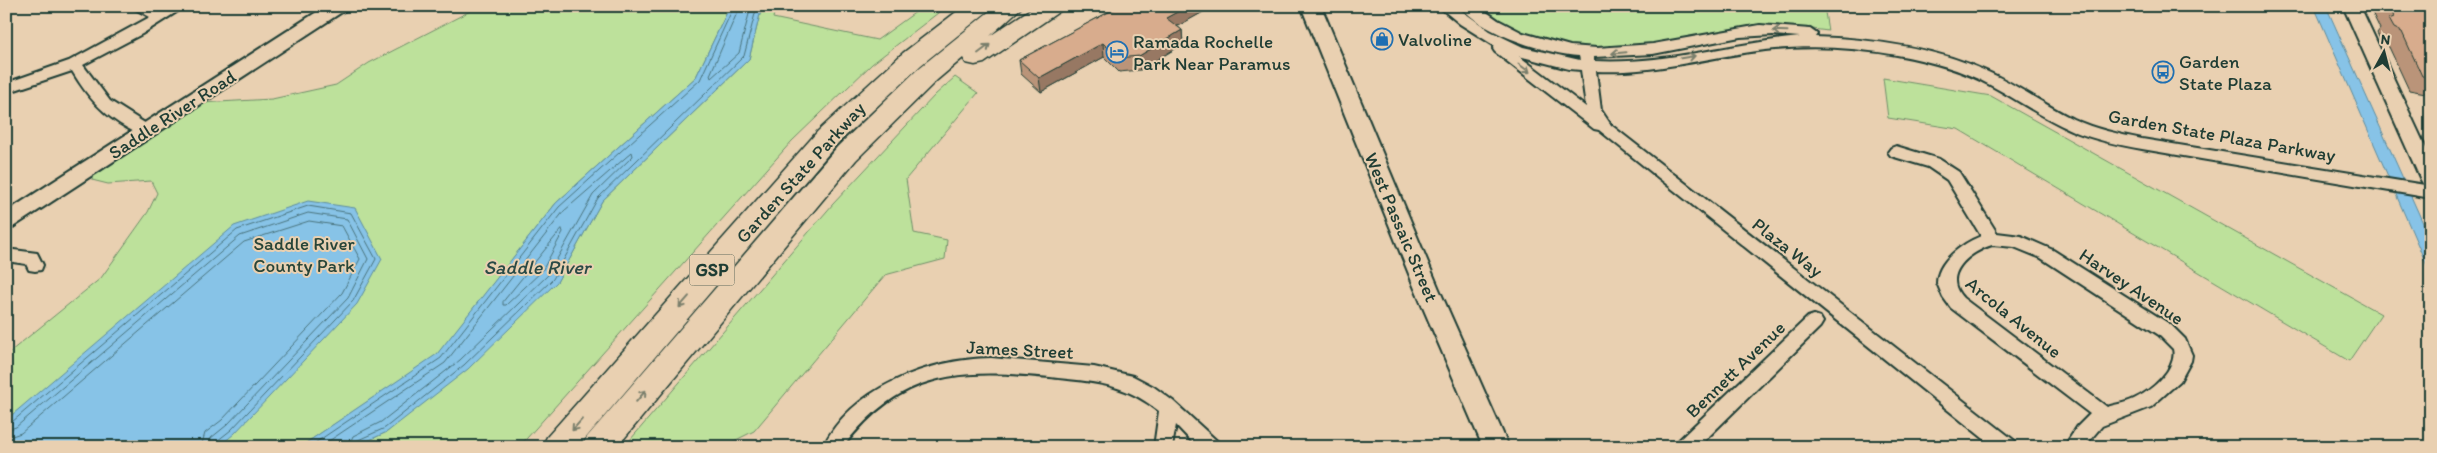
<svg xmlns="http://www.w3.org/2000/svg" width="2437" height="453" font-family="Itim,sans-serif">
<rect width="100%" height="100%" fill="#e9d0b1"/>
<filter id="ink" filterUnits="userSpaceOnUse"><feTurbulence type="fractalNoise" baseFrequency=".02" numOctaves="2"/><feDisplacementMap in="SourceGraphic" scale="10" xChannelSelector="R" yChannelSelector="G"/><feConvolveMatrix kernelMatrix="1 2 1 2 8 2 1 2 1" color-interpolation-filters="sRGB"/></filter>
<g filter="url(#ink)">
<!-- green -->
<g fill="#bde19b" stroke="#6e8f68">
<polygon points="480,6 730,6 696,77 556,203 437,355 300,447 6,447 6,355 101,278 148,212 157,193 151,181 108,184 92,180 93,174 201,103 272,99 336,85 369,63"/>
<polygon points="762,6 776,6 773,18 877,40 924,6 947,6 872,64 792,141 519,447 354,447 387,432 557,282 602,201 749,59"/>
<path d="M 1477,6 L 1824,6 L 1828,31 C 1805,28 1778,24 1755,27 C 1671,38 1603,68 1519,33 C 1504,27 1490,15 1477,6 Z"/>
<polygon points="955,77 978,93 906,179 914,233 947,240 945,259 885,275 754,431 722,447 624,447 833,204 935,95"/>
<polygon points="1883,78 1991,96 2381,314 2349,361 1958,129 1888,118"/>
</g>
<!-- water -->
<g fill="#87c3e7" stroke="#5d8d9f">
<polygon points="730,6 762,6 749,59 602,201 557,282 468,369 387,432 354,447 300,447 437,354 556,203 696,77"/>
<polygon points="2314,6 2326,6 2431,241 2431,275"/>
<polygon points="308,201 355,208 382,259 357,304 234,434 218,447 6,447 6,420 234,226"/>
</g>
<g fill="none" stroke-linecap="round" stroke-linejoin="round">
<!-- shore -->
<g stroke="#49737c" stroke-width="1">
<polyline points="740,6 710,75 711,78 739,53 751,6"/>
<polygon points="562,229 563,232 542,271 506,305 503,305 503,302"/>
<polyline points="6,424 12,422 237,230 308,206 351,213 376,259 353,301 231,430 217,441 215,447"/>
<polyline points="6,430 16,427 240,236 308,213 347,219 368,259 348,298 227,425 211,438 209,447"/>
<polyline points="6,438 21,433 244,242 309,221 342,226 360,259 342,293 222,420 205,433 201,447"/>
<polyline points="309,447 441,358 559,207 700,80 734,6"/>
<polyline points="320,447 445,363 564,211 632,152 633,156 593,195 548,275 460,360 381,422 353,436 348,447"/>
<polyline points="354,447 356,441 385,428 464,365 553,279 598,198 744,56 757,6"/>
</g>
<!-- minor casing -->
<g stroke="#1f3d34" stroke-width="4">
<g id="minor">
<path d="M 130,6 L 149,6 L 160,11 L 168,6 L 186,6 L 142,34 L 83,65 L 110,101 L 151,127 L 154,131 L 151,135 C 143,137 137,133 129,129 C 103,115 87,96 72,71 L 6,93 L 6,83 L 69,61 L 150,17 Z"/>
<path d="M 1438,6 L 1455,6 L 1490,31 L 1523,47 L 1580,60 L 1579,56 C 1547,54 1480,33 1461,6 L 1478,6 L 1498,20 L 1523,33 L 1570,46 L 1597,48 L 1653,44 L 1760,25 L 1810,29 L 1817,34 L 1815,37 C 1873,39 1933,47 1986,71 C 2016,84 2043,104 2073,119 C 2095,129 2118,134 2142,139 L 2431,186 L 2431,198 L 2142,149 C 2119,145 2095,140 2073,131 C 2043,118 2018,100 1990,85 C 1961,69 1929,61 1897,55 C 1853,47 1809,45 1765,50 C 1709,57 1652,74 1596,71 L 1601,110 L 1611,125 L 2015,441 L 2017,447 L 1994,447 L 1599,130 L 1594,129 L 1495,52 L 1493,49 L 1495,46 L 1460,24 ZM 1773,35 L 1800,37 C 1732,43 1663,65 1594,61 L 1594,57 L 1653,54 L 1740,37 ZM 1519,56 L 1569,69 L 1581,70 L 1586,107 Z"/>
<path d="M 1896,146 L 1939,159 L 1959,172 L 1997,233 L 2021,236 L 2053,250 L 2171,325 L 2185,339 L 2192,355 L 2191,361 L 2180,381 L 2151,407 L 2102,426 L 2084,447 L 2064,447 L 2077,427 L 2090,414 L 1951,308 L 1943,297 L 1937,283 C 1937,261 1963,243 1981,236 L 1947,180 L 1928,167 L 1891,156 L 1888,152 L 1891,148 ZM 1992,245 L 2014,247 L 2041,258 L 2159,335 L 2173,349 C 2178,369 2150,392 2134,399 C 2126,403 2116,404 2107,407 L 1963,298 C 1941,275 1969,252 1992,245 Z"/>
<polygon points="6,249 37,253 43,265 41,270 35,271 29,270 26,264 6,261"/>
<polygon points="1814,315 1820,317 1823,322 1820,327 1698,447 1676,447 1678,441 1808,317"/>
<path d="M 991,358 L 1094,367 L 1133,376 L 1154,387 L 1173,401 L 1217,441 L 1219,447 L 1197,447 L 1176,425 L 1172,447 L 1154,447 L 1159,411 C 1123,382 1093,382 1050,377 C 960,369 902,369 843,447 L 823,447 C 851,388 930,359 991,358 Z"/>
</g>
</g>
<!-- tertiary casing -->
<g stroke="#1f3d34" stroke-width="4">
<g id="tertiary">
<polygon points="326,6 347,6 345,10 13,227 6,229 6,212"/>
<polygon points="2343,6 2360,6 2431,159 2431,187 2424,185 2421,180"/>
</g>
</g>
<!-- secondary casing -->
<g stroke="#1f3d34" stroke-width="4">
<polygon id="secondary" points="1301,6 1321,6 1439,289 1509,447 1483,447 1415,289"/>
</g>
<!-- motorway casing -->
<g stroke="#1f3d34" stroke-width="3">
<g id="motorway">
<polygon points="964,6 992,6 988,11 921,65 836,145 578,447 542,447 547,437 818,131 903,53"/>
<polygon points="996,6 1023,6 990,36 1035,6 1064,6 1060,11 984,63 975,65 966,63 963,58 937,80 856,160 617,447 582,447 587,437 838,146 919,68"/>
</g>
</g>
<!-- minor -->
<use href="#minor" fill="#e9d0b1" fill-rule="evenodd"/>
<!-- tertiary -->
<use href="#tertiary" fill="#e9d0b1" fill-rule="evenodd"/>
<!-- secondary -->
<use href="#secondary" fill="#e9d0b1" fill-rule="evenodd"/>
<!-- motorway -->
<use href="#motorway" fill="#e9d0b1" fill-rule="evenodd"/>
</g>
<!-- wall -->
<g fill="#ba9479" stroke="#1f3d34">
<polygon points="1120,6 1214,6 1177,26 1182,30 1183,44 1140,70 1119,72 1104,57 1041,92 1021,74 1019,60"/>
<polygon points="2369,6 2431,6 2431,94 2409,90 2389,47 2382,43 2377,33 2380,29"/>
</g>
<!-- shaded-wall -->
<g fill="#977863" stroke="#1f3d34">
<polygon points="1188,6 1214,6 1167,32 1166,18"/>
<polygon points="1182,30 1183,44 1140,70 1139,56"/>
<polygon points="1103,43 1104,57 1041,92 1039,78"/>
</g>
<!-- building -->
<g fill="#d8ac8d" stroke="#1f3d34">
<polygon points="1120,6 1188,6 1166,18 1182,30 1139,56 1118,58 1103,43 1039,78 1019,60"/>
<polygon points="2389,6 2431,6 2431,77 2422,76 2402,32 2394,28 2389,19 2394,17"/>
</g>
<!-- one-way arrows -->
<defs><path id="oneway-shaft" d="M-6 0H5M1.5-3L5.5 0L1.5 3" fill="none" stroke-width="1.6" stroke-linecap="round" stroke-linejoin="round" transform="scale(1.25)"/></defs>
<g stroke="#7a7f6c">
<use href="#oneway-shaft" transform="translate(1780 31) rotate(-178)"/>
<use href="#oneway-shaft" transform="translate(984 49) rotate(-37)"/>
<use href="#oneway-shaft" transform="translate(1619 53) rotate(175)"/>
<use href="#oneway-shaft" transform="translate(1688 57) rotate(-10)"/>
<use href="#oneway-shaft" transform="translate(1524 68) rotate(37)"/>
<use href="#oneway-shaft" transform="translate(684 302) rotate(131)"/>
<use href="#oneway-shaft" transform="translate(641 396) rotate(-50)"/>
<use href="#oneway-shaft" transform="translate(577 425) rotate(131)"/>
</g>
</g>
<!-- icons -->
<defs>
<g id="shop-ring" transform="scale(1.125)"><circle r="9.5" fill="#e9d0b1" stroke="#1f6fb2" stroke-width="1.5"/><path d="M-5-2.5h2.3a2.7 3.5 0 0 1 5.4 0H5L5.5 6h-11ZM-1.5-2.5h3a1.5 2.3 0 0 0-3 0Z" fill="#1f6fb2"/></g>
<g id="hotel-ring" transform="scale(1.125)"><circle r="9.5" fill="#e9d0b1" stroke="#1f6fb2" stroke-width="1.5"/><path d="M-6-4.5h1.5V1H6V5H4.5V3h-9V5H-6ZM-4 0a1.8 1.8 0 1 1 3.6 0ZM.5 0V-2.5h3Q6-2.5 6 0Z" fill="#1f6fb2"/></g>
<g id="bus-ring" transform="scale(1.125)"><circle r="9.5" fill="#e9d0b1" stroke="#1f6fb2" stroke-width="1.5"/><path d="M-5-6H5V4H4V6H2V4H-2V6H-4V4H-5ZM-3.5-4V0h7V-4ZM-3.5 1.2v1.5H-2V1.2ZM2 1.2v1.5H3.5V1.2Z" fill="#1f6fb2"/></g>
</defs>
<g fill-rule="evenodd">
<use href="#shop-ring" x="1382" y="39"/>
<use href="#hotel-ring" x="1117" y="52"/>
<use href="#bus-ring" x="2163" y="72"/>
</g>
<g text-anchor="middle" stroke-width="4" stroke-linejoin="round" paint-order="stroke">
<!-- shield labels -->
<rect fill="#e9d0b1" stroke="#5c695a" stroke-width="1" x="689.5" y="254.5" width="45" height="31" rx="4"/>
<g font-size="18" font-weight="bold" fill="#1f3d34">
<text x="712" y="276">GSP</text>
</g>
<!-- poi labels -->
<g font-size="19" fill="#1f3d34" stroke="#e9d0b1" text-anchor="start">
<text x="1398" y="46">Valvoline</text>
<text x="1133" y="48">Ramada Rochelle<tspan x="1133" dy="22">Park Near Paramus</tspan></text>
<text x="2179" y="68">Garden<tspan x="2179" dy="22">State Plaza</tspan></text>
</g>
<!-- street labels -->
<g font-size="19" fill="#1f3d34" stroke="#e9d0b1">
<text transform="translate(172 114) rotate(-33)" y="7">Saddle River Road</text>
<text transform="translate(2222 135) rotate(10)" y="7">Garden State Plaza Parkway</text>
<text transform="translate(800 172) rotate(-48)" y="7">Garden State Parkway</text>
<text transform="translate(1402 227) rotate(67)" y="7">West Passaic Street</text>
<text transform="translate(1788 247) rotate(38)" y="7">Plaza Way</text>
<text transform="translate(2132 286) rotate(34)" y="7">Harvey Avenue</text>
<text transform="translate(2014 317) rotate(39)" y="7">Arcola Avenue</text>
<text transform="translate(1020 349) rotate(3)" y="7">James Street</text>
<text transform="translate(1735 369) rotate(-44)" y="7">Bennett Avenue</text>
</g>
<!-- park labels -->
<g font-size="19" fill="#274539" stroke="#e9d0b1">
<text x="304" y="250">Saddle River<tspan x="304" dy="22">County Park</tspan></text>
</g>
<!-- water labels -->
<g font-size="20" font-style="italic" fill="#294a46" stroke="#e9d0b1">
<text x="537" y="274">Saddle River</text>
</g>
</g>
<!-- margin -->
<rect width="2437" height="453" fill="none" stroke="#e9d0b1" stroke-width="25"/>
<rect x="12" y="12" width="2412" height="428" fill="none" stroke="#1f3d34" stroke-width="2" filter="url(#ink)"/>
<!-- north arrow -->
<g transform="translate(2384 52) rotate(7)" stroke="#e9d0b1" stroke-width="4" paint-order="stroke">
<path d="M0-4L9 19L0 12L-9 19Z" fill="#1f3d34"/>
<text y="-8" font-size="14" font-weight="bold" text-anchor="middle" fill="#1f3d34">N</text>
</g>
</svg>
